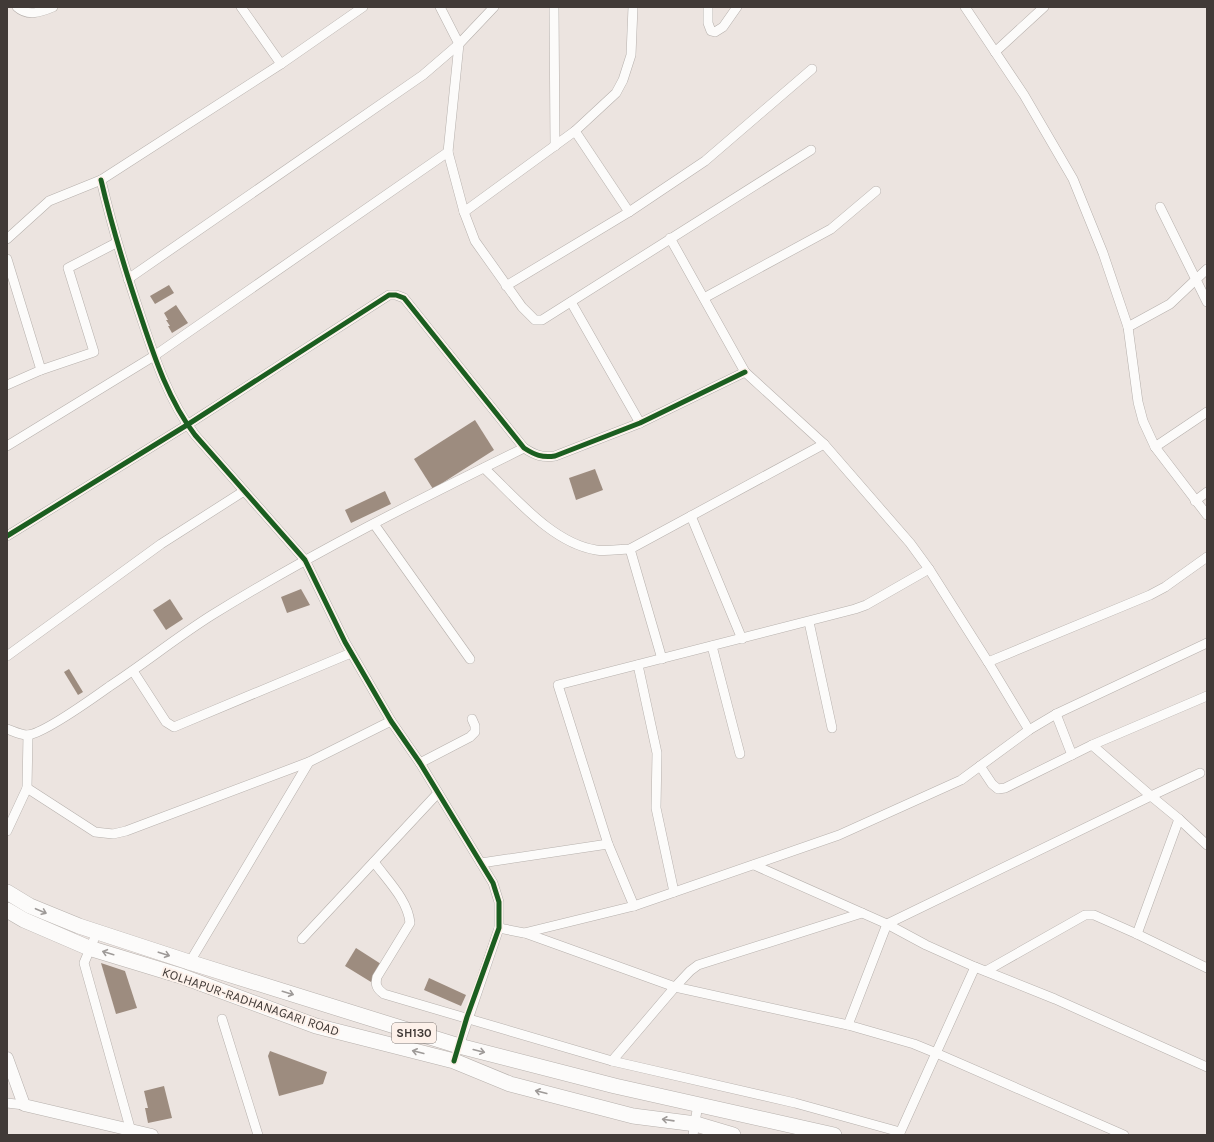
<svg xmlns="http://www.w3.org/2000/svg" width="1214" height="1142" font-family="Karla,sans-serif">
<rect width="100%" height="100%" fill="#ece4e0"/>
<!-- building -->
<g fill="#9d8c7f">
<polygon points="169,285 174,293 155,304 150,296"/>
<polygon points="176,305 188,323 172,333 168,326 170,326 166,320 168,320 164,313"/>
<polygon points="475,420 494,450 433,489 414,459"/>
<polygon points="595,469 603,490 576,500 569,478"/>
<polygon points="385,491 391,504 351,523 345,510"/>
<polygon points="301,589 310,605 287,613 281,597"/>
<polygon points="170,599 183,619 166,630 153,610"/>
<polygon points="69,669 83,692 78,695 64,672"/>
<polygon points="356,948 381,964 371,982 345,966"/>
<polygon points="101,963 125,971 137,1008 116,1014"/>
<polygon points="429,978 466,995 461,1006 424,990"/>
<polygon points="270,1051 327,1072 323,1084 279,1096 268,1056"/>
<polygon points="164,1086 172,1118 148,1123 145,1108 148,1108 144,1091"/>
</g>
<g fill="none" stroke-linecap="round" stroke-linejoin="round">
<!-- minor casing -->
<g stroke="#b6b0ac" stroke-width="10">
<g id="minor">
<path d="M 17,7 C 28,17 41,12 53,7"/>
<polyline points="241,7 281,64"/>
<polyline points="440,7 459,44 448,152"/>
<polyline points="554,7 555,146"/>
<polyline points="708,7 708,23 711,31 715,32 723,27 737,7"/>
<polyline points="965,7 1024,95 1073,179 1103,253 1128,327 1138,402 1143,421 1155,447 1207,515"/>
<polyline points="995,52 1044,7"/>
<polyline points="575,131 629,212"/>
<path d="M 101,180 C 112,227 126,273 142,320 C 155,359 169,401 195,435 L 305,560 L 345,642 L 391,721 L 420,763 L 493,883 L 499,902 L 499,928 L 458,1049"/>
<polyline points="1160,207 1207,302"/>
<polyline points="464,212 475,241 522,307 535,320 542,320 811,150"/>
<polyline points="670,238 745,372 824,444 910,543 929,569 988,662"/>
<polyline points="7,239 49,201 101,180 281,64 363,7"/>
<polyline points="7,259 41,370"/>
<polyline points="128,279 423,75 459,44 494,7"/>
<polyline points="506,286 629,212 705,161 812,69"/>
<polyline points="704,298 831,229 876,191"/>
<polyline points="571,302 640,423"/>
<polyline points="1128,327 1170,304 1207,269"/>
<polyline points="7,385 41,370 94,352 68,268 116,243"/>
<polyline points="7,446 154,356 448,152 464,212 575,131 616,93 623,80 631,55 633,7"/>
<polyline points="1155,447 1207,412"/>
<path d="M 484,468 C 515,497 552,543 596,550 C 607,552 619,549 630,549 L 824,444"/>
<polyline points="1195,501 1207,492"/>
<polyline points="691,516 742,639"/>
<polyline points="374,524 470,659"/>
<path d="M 7,536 L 187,425 L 389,295 L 396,295 L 404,298 L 524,448 C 535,455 542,458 555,456 L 640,423 L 745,372"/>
<polyline points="630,549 662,659"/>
<polyline points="809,622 832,728"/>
<polyline points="712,646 740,754"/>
<polyline points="7,656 161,544 244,491"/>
<polyline points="638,665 657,753 656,808 674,892"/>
<polyline points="133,671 166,722 174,727 351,653"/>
<polyline points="1056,714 1072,755"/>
<path d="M 7,729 C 13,731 21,735 27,735 C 42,735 96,696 110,686 C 145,663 177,637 212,615 C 312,553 418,500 524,448"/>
<polyline points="1029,730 988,662 1150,595 1165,587 1207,557"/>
<polyline points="1092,745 1207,696"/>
<polyline points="420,763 470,737 475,732 475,726 472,719"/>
<polyline points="980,766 992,784 998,789 1005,788 1092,745 1151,796 1200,773"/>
<polyline points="27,788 95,832 113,834 126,831 309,762 391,721"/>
<polyline points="7,831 27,788 28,735"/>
<path d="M 374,862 C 387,880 408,900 410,923 L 377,977 C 375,985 377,989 384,994 L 612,1061 L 795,1103 L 900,1132"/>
<polyline points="481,863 608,844"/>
<polyline points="754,865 887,924 926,945 975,967 1055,999 1207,1067"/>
<polyline points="634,906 608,844 558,685 855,609 866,605 929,569"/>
<polyline points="499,928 524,933 634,906 839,835 961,780 1029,730 1056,714 1207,643"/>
<polyline points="97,932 84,963 132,1135"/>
<polyline points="525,933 675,987 848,1025"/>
<polyline points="1137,934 1179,819"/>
<polyline points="302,939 438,793"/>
<polyline points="188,965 309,762"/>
<polyline points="986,971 1085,915 1094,915 1137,934 1207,968"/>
<polyline points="222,1019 258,1135"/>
<polyline points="612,1061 675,987 690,971 698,965 862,913"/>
<polyline points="7,1103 24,1105"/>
<polyline points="693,1135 698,1104"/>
<polyline points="899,1135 975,967"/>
<polyline points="1124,1135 936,1053 914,1044 848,1025 887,924 1151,796 1179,819 1207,845"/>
</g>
</g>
<!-- tertiary casing -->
<g stroke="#b6b0ac" stroke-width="13">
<polyline id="tertiary" points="7,1058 24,1105 152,1135"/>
</g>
<!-- primary casing -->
<g stroke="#b6b0ac" stroke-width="16">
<g id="primary">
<polyline points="7,892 30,906 79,926 189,962 459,1046 615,1086 834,1135"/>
<polyline points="7,910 24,920 89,948 181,976 316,1026 454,1061 510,1084 633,1116 696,1124 733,1135"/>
</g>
</g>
<!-- minor -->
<use href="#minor" stroke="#fcfbfa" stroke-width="9"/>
<!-- tertiary -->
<use href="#tertiary" stroke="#fcfbfa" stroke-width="12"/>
<!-- primary -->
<use href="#primary" stroke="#fcfbfa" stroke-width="15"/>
<!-- cycleway casing -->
<g stroke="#fdf1ea" stroke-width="8">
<g id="cycleway">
<path d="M 101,180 C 112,227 126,273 142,320 C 155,359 169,401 195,435 L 305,560 L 345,642 L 391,721 L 420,763 L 493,883 L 499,902 L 499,928 L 467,1017 L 454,1061"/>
<path d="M 7,536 L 187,425 L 389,295 L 396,295 L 404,298 L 524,448 C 535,455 542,458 555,456 L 640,423 L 745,372"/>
</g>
</g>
<!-- cycleway -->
<use href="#cycleway" stroke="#1b5e20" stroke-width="5"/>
</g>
<!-- one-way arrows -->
<defs><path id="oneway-shaft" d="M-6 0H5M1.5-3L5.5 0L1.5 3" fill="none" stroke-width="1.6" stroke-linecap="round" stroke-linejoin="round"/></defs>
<g stroke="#9e9a98">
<use href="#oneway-shaft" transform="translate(41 911) rotate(23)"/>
<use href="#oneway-shaft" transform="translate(108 953) rotate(-163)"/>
<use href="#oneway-shaft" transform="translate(164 954) rotate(18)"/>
<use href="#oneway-shaft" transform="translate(288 993) rotate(17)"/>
<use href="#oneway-shaft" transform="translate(479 1051) rotate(14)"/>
<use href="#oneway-shaft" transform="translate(418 1052) rotate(-166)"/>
<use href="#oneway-shaft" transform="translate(541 1092) rotate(-166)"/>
<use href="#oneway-shaft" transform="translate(668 1120) rotate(-172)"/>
</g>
<g text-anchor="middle" stroke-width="4" stroke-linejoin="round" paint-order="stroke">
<!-- shield labels -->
<rect fill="#fdf1ea" stroke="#79716d" stroke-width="1" x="392" y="1023" width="44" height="20" rx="3"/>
<g font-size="12" font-weight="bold" fill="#413a37">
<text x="414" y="1037">SH130</text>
</g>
<!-- street labels -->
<g font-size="13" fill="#413a37" stroke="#fdf1ea">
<text transform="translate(251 1001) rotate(19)" y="5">KOLHAPUR-RADHANAGARI ROAD</text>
</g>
</g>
<!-- border -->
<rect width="1214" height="1142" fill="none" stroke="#413a37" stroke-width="16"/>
</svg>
